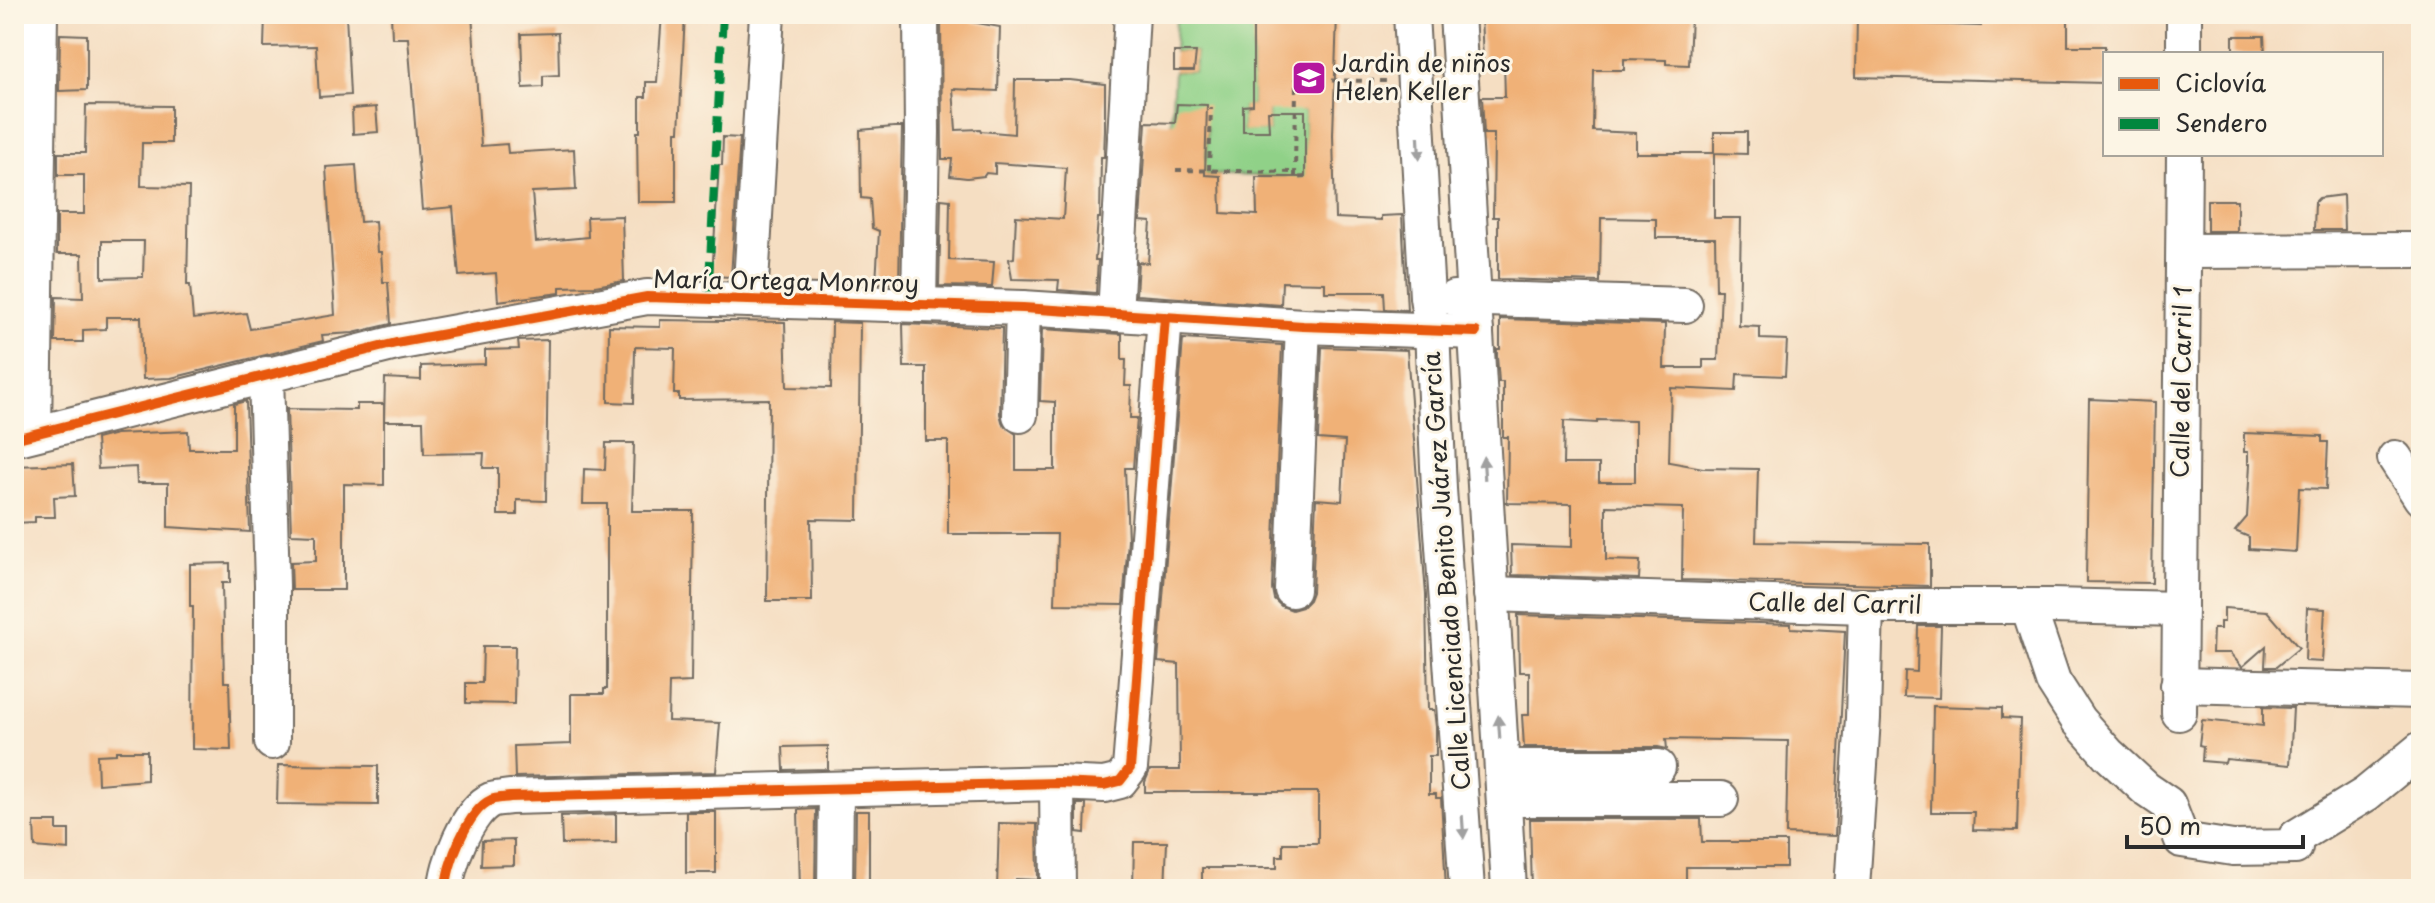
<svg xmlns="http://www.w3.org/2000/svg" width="2435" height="903" font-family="'Playpen Sans',sans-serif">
<rect width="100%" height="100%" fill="#fcf5e5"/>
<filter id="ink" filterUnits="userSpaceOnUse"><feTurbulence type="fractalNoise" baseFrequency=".0125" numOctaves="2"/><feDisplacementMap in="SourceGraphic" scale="16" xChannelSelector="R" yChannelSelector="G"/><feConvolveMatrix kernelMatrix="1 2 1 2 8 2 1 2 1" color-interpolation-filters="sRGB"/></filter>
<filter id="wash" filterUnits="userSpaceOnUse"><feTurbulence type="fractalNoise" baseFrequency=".006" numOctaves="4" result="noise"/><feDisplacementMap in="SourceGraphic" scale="32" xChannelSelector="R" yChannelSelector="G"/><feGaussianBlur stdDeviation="1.8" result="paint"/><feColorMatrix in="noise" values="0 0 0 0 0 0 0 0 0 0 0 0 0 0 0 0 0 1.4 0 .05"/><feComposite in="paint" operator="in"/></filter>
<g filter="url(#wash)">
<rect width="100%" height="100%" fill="#f5dec2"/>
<!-- green -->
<polygon fill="#90d188" stroke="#5e7e5a" stroke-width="2" points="1176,20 1275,23 1253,46 1253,105 1243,107 1243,130 1269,131 1268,106 1305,111 1306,196 1285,177 1173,173 1206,158 1207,129 1171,128 1174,71 1194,71 1196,52 1174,52"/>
<g id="blocks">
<!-- building -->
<g fill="#f0b177" fill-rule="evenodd">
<polygon points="265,14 346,14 350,95 319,97 316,46 264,47"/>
<polygon points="391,14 472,14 481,146 507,144 508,153 574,149 576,190 532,192 536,242 588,237 587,217 622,216 624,281 595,286 560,287 560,293 498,301 496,273 459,276 453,207 422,210 408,38 392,38"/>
<polygon points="662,14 685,14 679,131 676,131 676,202 638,202 637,132 640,132 640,97 646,97 646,82 657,82"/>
<polygon points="941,14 954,14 954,19 1000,27 998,91 953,89 956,130 980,129 981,131 1014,134 1015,80 1070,80 1105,84 1105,129 1104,157 1101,157 1100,218 1098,218 1095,260 1098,260 1096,293 1058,290 1059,280 1012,279 1009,259 1014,258 1016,216 1063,219 1066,168 995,163 995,174 986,173 984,176 967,178 950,176 952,159 942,159"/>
<polygon points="1253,14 1337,14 1333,135 1335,218 1381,220 1381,216 1402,215 1407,310 1385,309 1384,292 1325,292 1325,283 1282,282 1281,305 1136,295 1138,262 1148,263 1151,222 1140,221 1146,122 1175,123 1177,104 1207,105 1205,175 1220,176 1221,213 1257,215 1256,177 1305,177 1305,111 1268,111 1269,131 1243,131 1243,106 1253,105"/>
<path d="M 1481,14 L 1691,14 L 1689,65 L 1666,64 L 1666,60 L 1624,59 L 1624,70 L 1594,70 L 1593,131 L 1636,133 L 1636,153 L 1714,153 L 1714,218 L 1741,218 L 1739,326 L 1760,327 L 1760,339 L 1787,340 L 1785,376 L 1737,374 L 1736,391 L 1671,388 L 1669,462 L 1703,468 L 1758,469 L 1756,542 L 1930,544 L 1930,586 L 1682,580 L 1683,508 L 1606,506 L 1606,560 L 1640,561 L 1639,579 L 1512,575 L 1511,545 L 1572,547 L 1572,504 L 1507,503 L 1508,437 L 1503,437 L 1503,382 L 1499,382 L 1497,356 L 1497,349 L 1500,349 L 1500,319 L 1665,324 L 1664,368 L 1703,368 L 1703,360 L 1718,360 L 1721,290 L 1716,290 L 1715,238 L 1656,238 L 1656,219 L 1601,218 L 1600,282 L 1498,279 L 1498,217 L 1493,217 L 1494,134 L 1484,134 L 1482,97 L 1505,97 L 1504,61 L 1483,62 ZM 1597,420 L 1635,421 L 1635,482 L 1599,482 L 1599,464 L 1563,464 L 1564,421 L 1597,423 Z"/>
<polygon points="1857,14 1920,14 1920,24 1981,26 1981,14 2068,14 2068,46 2105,46 2105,83 1856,77"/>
<polygon points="558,33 559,75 543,76 543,87 523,88 521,34"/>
<polygon points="60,34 87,35 87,90 59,91"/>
<polygon points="2233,36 2264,36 2265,54 2233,54"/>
<polygon points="1174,52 1196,52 1194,71 1174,71"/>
<path d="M 86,105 L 171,106 L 171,143 L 142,143 L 141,186 L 189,187 L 187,285 L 190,285 L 193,319 L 246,313 L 250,329 L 335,315 L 326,167 L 356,165 L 360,222 L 375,221 L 377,252 L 381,252 L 383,282 L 388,282 L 391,324 L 353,333 L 322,335 L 323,341 L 171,378 L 143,379 L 141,317 L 106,317 L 106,329 L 83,330 L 83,342 L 55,342 L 56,297 L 83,298 L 82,254 L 57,254 L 57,214 L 84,214 L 84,175 L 58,175 L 58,153 L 85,153 ZM 102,241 L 144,241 L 143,277 L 102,278 Z"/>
<polygon points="376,107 378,132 353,134 352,109"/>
<polygon points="894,127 902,127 899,284 876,283 879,231 872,228 870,199 861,198 860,130"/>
<polygon points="1714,132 1747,132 1747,154 1714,153"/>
<polygon points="723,137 740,138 731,277 712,276 719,165 722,165"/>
<polygon points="2343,195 2344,230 2314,230 2315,202 2319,198"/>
<polygon points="941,199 950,200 949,260 994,262 992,287 939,286"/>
<rect x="2207" y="200" width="30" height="31"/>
<polygon points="660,320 785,322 787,387 831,388 832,322 860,323 858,520 811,519 812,601 767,601 769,399 679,400 679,394 674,394 675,348 635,347 634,403 608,402 609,326 660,327"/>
<polygon points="903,324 1002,328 1000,414 1003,425 1016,434 1016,470 1055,470 1055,402 1040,401 1042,329 1122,334 1122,360 1126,360 1125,386 1131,386 1130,418 1137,418 1133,468 1125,468 1128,540 1123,605 1055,604 1057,534 948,534 948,441 926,441 926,367 904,367"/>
<polygon points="1183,339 1282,345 1272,589 1274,599 1281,606 1292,610 1302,607 1309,600 1312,592 1316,499 1342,501 1345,441 1318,439 1322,347 1407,350 1426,595 1428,710 1434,710 1436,727 1436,756 1429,756 1429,794 1436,794 1436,798 1441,798 1446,889 1202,889 1202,868 1277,868 1277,856 1283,856 1283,843 1318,843 1318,792 1145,792 1145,782 1150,770 1180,770 1179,664 1158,662"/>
<polygon points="548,340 546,501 517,500 517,515 498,515 498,468 483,468 484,453 424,454 423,421 384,421 385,378 421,380 421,366 485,364 485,350 519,349 518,341"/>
<polygon points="2089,399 2155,402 2152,583 2086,582"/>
<polygon points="246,401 250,532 168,527 168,483 137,483 136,467 98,469 96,439 116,434 188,431 189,449 234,449 234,404"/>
<polygon points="357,404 384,404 384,485 344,484 344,590 292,590 291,562 316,561 316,535 291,534 287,409 357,410"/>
<polygon points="2244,433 2322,436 2322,442 2328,442 2326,489 2299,488 2296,552 2249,549 2249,537 2235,531 2247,517 2250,464 2248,464 2248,452 2244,452"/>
<polygon points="606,443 634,443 632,511 693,511 691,682 669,683 668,721 720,723 716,772 515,777 514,746 571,744 571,694 604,694 604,689 607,689 607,504 583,504 584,469 605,470"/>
<polygon points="73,464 75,496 54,497 55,517 35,517 35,522 14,523 14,466"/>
<polygon points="230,563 230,583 222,583 224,682 229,682 231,750 192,749 193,606 190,606 190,564"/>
<polygon points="2224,608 2267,611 2299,648 2276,667 2265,667 2266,646 2242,667 2230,653 2212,653 2213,629 2220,629 2220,622 2224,622"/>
<polygon points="2307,608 2325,609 2322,662 2305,661"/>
<polygon points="1518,615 1791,624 1791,628 1845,631 1835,836 1786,834 1788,741 1666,739 1667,749 1658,747 1524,747 1522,715 1529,715 1529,672 1519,672"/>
<polygon points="1918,626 1941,626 1939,698 1904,697 1905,671 1917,672"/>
<polygon points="483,646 515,646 514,704 466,703 466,683 482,683"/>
<polygon points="1933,706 2002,708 2002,718 2020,719 2017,831 1973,830 1974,812 1931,812"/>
<polygon points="2263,707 2293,708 2290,765 2226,759 2225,763 2202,761 2203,746 2199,745 2202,720 2263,726"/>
<polygon points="828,746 828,769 784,770 783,747"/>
<polygon points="116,751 147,751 147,780 98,784 97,755 116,754"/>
<polygon points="278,765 378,766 378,805 277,804"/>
<polygon points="1077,804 1086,804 1085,833 1077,832"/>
<polygon points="816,809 815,889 800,889 798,810"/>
<polygon points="856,811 869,811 869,889 855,889"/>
<rect x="686" y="812" width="30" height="61"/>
<polygon points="616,814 616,843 562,844 561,816"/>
<polygon points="1530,819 1701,819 1702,842 1786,842 1786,867 1686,867 1686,889 1532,889"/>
<polygon points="34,822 57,822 57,830 69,830 69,850 35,847"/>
<polygon points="999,823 1037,824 1038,880 1016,879 1015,889 997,889"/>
<polygon points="514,840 514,865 481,866 482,841"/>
<polygon points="1134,842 1167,842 1165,889 1133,889"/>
</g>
</g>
</g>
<g filter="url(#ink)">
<use href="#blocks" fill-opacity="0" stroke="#726a60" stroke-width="2"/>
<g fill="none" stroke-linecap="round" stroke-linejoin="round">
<!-- minor casing -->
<g stroke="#726a60" stroke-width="38">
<g id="minor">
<polyline points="1411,14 1427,297 1432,330 1439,489 1467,889"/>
<polyline points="1457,14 1509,889"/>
<polyline points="2184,14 2184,54"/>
<polyline points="2184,251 2421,250"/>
<polyline points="1454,298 1685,305"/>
<polyline points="750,300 767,14"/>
<polyline points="919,305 922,132 921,14"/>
<polyline points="1115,314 1132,14"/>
<polyline points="266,374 272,585 272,742"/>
<polyline points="1020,415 1023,308"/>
<polyline points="34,433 40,14"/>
<polyline points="14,439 396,343 647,297 1023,308 1303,326 1476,332"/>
<polyline points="2395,458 2421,498"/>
<polyline points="1292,590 1303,326"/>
<polyline points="1491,594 1866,606 2051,606 2180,609"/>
<polyline points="2028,606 2053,681 2078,720 2108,754 2146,789 2168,804 2182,840 2233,848 2295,847 2296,837 2366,794 2421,749"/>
<polyline points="2178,685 2421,691"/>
<polyline points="2179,713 2184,154"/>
<polyline points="1502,767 1658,767"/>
<polyline points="1057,783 1058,889"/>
<polyline points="1504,799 1721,799"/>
<path d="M 446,889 C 446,866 468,810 491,800 C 496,798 504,798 510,797 L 1057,783 L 1104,785 L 1120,781 L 1130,768 L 1131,756 L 1165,317"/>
<polyline points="835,889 836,789"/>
<polyline points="1852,889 1863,718 1866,606"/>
</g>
</g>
<!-- path -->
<g stroke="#726a60" stroke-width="4" stroke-dasharray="6 6" stroke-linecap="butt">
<polyline points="1176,170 1294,172"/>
<polyline points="1209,170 1211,107"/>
<polyline points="1305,177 1295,178 1296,80 1389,81"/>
</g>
<!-- minor -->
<use href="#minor" stroke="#fff" stroke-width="34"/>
<!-- quiet -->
<polyline stroke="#00873e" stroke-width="8" stroke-dasharray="16 8" stroke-linecap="butt" points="708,300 723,14"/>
<!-- cycleway casing -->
<g stroke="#fcf5e5" stroke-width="15">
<g id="cycleway">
<polyline points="14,439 396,343 647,297 1023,308 1303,326 1476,332"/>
<path d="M 446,889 C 446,866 468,810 491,800 C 496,798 504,798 510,797 L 1057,783 L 1104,785 L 1120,781 L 1130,768 L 1131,756 L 1165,317"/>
</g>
</g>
<!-- cycleway -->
<use href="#cycleway" stroke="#e8590c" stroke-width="10"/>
</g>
<!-- one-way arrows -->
<defs><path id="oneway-solid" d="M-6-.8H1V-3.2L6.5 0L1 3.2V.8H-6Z" transform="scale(2)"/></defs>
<g fill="#a0a0a0">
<use href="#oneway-solid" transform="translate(1419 148) rotate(87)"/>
<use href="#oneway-solid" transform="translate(1484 468) rotate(-94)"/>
<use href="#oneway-solid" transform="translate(1499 727) rotate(-94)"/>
<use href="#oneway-solid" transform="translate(1463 827) rotate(86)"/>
</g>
</g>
<!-- icons -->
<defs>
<g id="school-square" transform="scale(1.8)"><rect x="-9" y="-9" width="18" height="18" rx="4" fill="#b5179e" stroke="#fcf5e5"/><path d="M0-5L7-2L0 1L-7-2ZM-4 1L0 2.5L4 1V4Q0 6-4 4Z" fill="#fff"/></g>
</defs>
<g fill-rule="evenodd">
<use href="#school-square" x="1309" y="78"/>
</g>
<g text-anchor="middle" stroke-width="6" stroke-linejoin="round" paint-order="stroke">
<!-- poi labels -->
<g font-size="24" fill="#2b2b2b" stroke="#fcf5e5" text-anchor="start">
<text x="1335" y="72">Jardin de niños<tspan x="1335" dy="28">Helen Keller</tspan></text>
</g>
<!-- street labels -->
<g font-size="24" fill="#2b2b2b" stroke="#fcf5e5">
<text transform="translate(786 282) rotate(1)" y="8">María Ortega Monrroy</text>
<text transform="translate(2182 382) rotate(-89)" y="8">Calle del Carril 1</text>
<text transform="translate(1447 571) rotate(-94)" y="8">Calle Licenciado Benito Juárez García</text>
<text transform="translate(1835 604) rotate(1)" y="8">Calle del Carril</text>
</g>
</g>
<!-- margin -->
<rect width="2435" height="903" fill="none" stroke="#fcf5e5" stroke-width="48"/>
<!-- legend -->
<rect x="2103" y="52" width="280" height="104" fill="#fcf5e5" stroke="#a8a49b" stroke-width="2"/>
<rect x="2119" y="78" width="40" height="12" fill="#e8590c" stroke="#a8a49b" stroke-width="2"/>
<text x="2175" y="92" font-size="24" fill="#2b2b2b">Ciclovía</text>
<rect x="2119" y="118" width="40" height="12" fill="#00873e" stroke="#a8a49b" stroke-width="2"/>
<text x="2175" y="132" font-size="24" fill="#2b2b2b">Sendero</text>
<!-- scale -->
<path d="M2127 835v12h176v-12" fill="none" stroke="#2b2b2b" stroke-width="4"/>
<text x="2139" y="835" font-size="24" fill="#2b2b2b" stroke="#fcf5e5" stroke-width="6" paint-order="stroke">50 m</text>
</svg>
